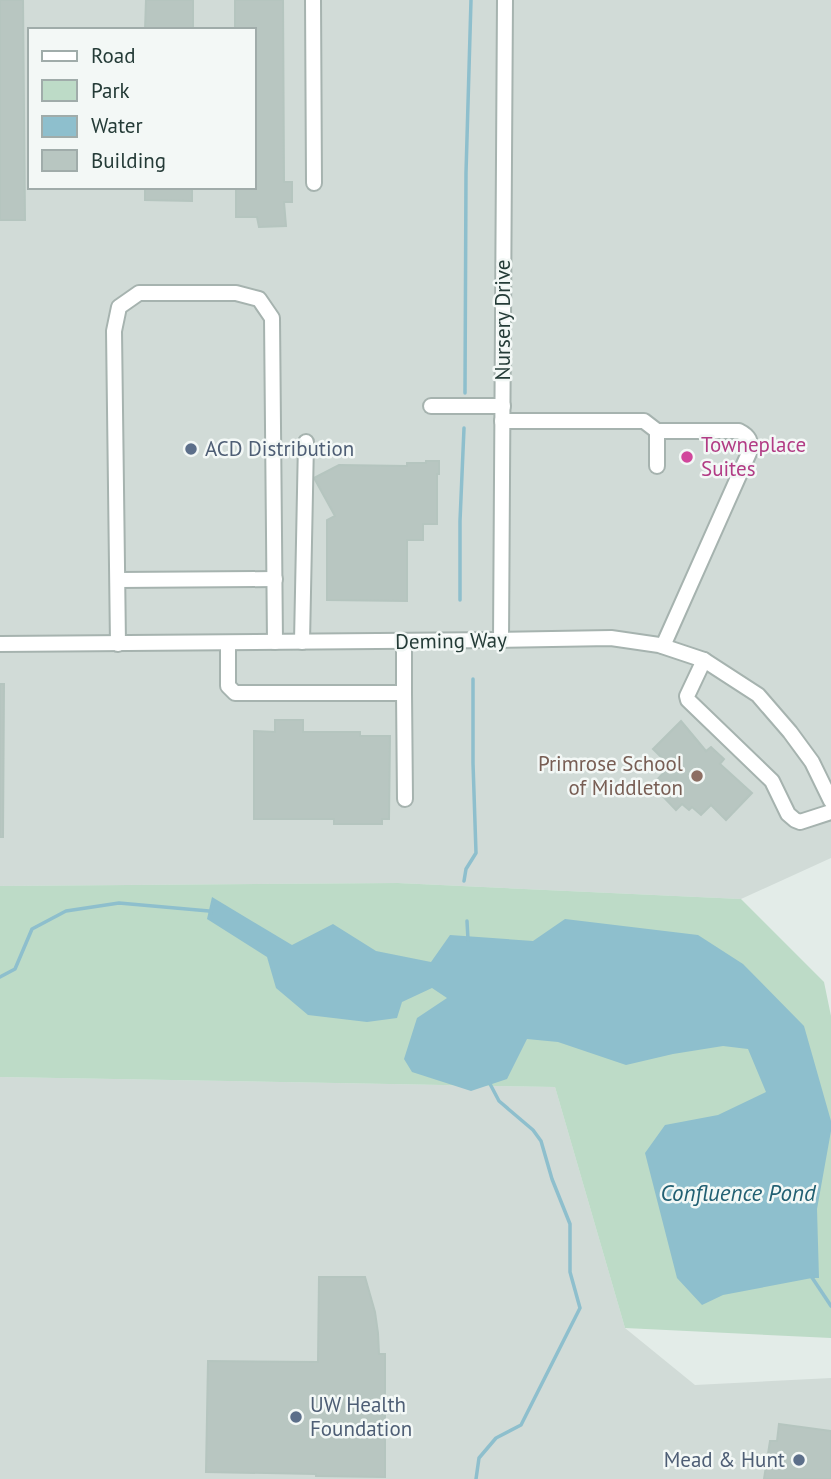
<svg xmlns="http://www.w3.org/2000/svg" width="831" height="1479" font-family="'PT Sans',sans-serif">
<rect width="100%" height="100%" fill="#e3ece8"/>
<!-- built -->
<g fill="#d1dbd7" fill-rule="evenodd">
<path d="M 0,0 L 831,0 L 831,858 L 741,899 L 398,883 L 0,886 ZM 30,30 L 254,30 L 254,187 L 30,187 Z"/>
<polygon points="0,1077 555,1087 625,1328 695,1385 831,1378 831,1479 0,1479"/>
</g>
<!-- green -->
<polygon fill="#bddbc7" points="398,883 741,899 824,982 831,1016 831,1338 625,1328 555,1087 0,1077 0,886"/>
<!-- water -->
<polygon fill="#8ebfcd" points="212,897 292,945 333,924 376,951 431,962 450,935 533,941 565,919 698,935 743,964 804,1026 831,1121 831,1131 817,1209 819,1278 812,1278 723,1295 702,1305 677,1278 645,1153 665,1125 718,1115 766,1092 748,1049 723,1046 673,1054 626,1065 558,1042 527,1039 507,1079 471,1091 412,1072 404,1059 417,1018 447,998 432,988 402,1002 397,1018 367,1022 308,1015 276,988 267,957 207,919"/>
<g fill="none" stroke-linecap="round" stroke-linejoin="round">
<!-- stream -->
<g stroke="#8ebfcd" stroke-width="3.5">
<polyline points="465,393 466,173 471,0"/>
<polyline points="460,600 460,521 464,428"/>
<polyline points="464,881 466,869 476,853 473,763 473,679"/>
<polyline points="467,921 468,940"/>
<polyline points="0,977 15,969 32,929 66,911 119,903 209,911 211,913"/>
<polyline points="811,1276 831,1306"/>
<polyline points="476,1479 479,1458 496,1438 521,1425 580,1308 570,1272 570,1224 552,1179 541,1141 533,1130 499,1101 489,1082"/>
</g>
</g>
<!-- building -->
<g fill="#b8c6c1" stroke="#b5c5bf" stroke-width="2">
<polygon points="0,0 23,0 25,220 0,220"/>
<polygon points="146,0 193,0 193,30 145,30"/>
<polygon points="235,0 283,0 284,182 292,182 292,202 284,202 286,226 259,227 257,217 236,217 236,187 254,187 254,30 235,30"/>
<polygon points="145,187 192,187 192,201 145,200"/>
<polygon points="426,461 439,461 439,474 437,474 437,524 423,524 423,540 407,540 407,601 327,600 327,520 335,516 314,478 339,465 407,466 407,463 426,463"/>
<polygon points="0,684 4,684 3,837 0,837"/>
<polygon points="275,720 303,720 303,732 360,732 360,736 390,736 389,819 382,819 382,824 334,824 334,819 254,819 254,731 275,732"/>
<polygon points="681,721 706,751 711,747 724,759 720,764 752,793 726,820 711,805 701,815 692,807 689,810 682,804 676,810 652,785 670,766 653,749"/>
<polygon points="319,1277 365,1277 375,1312 378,1333 379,1354 385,1354 385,1477 316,1476 316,1474 206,1472 208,1361 318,1362"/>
<polygon points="779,1424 831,1431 831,1479 764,1479 770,1441 777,1441"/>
</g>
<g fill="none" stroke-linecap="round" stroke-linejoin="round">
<!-- minor casing -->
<g stroke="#a6b3af" stroke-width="18">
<g id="minor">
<polyline points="313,0 314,183"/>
<polyline points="431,406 503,406"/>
<path d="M 502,421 L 644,421 L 657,431 L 739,431 C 749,436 752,441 749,453 L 663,646"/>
<polyline points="657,466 657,431"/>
<polyline points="118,580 275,579"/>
<polyline points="501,640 505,0"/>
<polyline points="404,641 404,693"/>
<polyline points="302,642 306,442"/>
<polyline points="228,643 228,686 235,693 404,693 405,799"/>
<polyline points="0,644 501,640 611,638 659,645 704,660 758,695 790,732 812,762 831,801"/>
<polyline points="118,644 114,331 119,307 139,293 236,293 259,299 272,318 275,642"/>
<polyline points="704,660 687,696 688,700 772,781 788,814 795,820 800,822 831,812"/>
</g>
</g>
<!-- minor -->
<use href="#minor" stroke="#fff" stroke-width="14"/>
</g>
<!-- markers -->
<g fill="#5c6f8a" stroke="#f3f8f6" stroke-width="2.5">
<circle cx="191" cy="449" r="7"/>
<circle cx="296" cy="1417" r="7"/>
<circle cx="799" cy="1460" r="7"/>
</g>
<circle fill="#d1479c" stroke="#f3f8f6" stroke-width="2.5" cx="687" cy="457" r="7"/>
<circle fill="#8d6e63" stroke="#f3f8f6" stroke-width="2.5" cx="697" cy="776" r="7"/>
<g text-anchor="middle" stroke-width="5" stroke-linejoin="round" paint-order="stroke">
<!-- street labels -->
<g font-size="21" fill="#243b37" stroke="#f3f8f6">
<text transform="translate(503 320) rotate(-90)" y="7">Nursery Drive</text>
<text transform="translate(451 641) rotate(-1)" y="7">Deming Way</text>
</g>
<!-- hotel labels -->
<g font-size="21" fill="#b23c85" stroke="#f3f8f6" text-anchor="start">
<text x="701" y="452">Towneplace<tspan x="701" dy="24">Suites</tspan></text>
</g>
<!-- service labels -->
<g font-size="21" fill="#4e5e75" stroke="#f3f8f6" text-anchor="start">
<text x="205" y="456">ACD Distribution</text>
<text x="310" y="1412">UW Health<tspan x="310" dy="24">Foundation</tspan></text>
<text x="785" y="1467" text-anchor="end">Mead &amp; Hunt</text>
</g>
<!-- education labels -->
<g font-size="21" fill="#785e54" stroke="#f3f8f6" text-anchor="end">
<text x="683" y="771">Primrose School<tspan x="683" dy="24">of Middleton</tspan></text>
</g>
<!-- water labels -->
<g font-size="23" font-style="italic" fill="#226073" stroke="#f3f8f6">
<text x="738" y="1201">Confluence Pond</text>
</g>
</g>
<!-- legend -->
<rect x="28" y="28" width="228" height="161" fill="#f3f8f6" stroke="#a0acaa" stroke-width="2"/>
<rect x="42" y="51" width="35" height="10" fill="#ffffff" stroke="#a0acaa" stroke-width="2"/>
<text x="91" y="63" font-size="21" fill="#243b37">Road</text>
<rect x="42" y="80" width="35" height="21" fill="#bddbc7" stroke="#a0acaa" stroke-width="2"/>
<text x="91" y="98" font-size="21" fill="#243b37">Park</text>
<rect x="42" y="116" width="35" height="21" fill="#8ebfcd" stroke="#a0acaa" stroke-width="2"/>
<text x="91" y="133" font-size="21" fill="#243b37">Water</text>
<rect x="42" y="150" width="35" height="21" fill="#b8c6c1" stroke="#a0acaa" stroke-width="2"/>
<text x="91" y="168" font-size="21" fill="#243b37">Building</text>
</svg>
